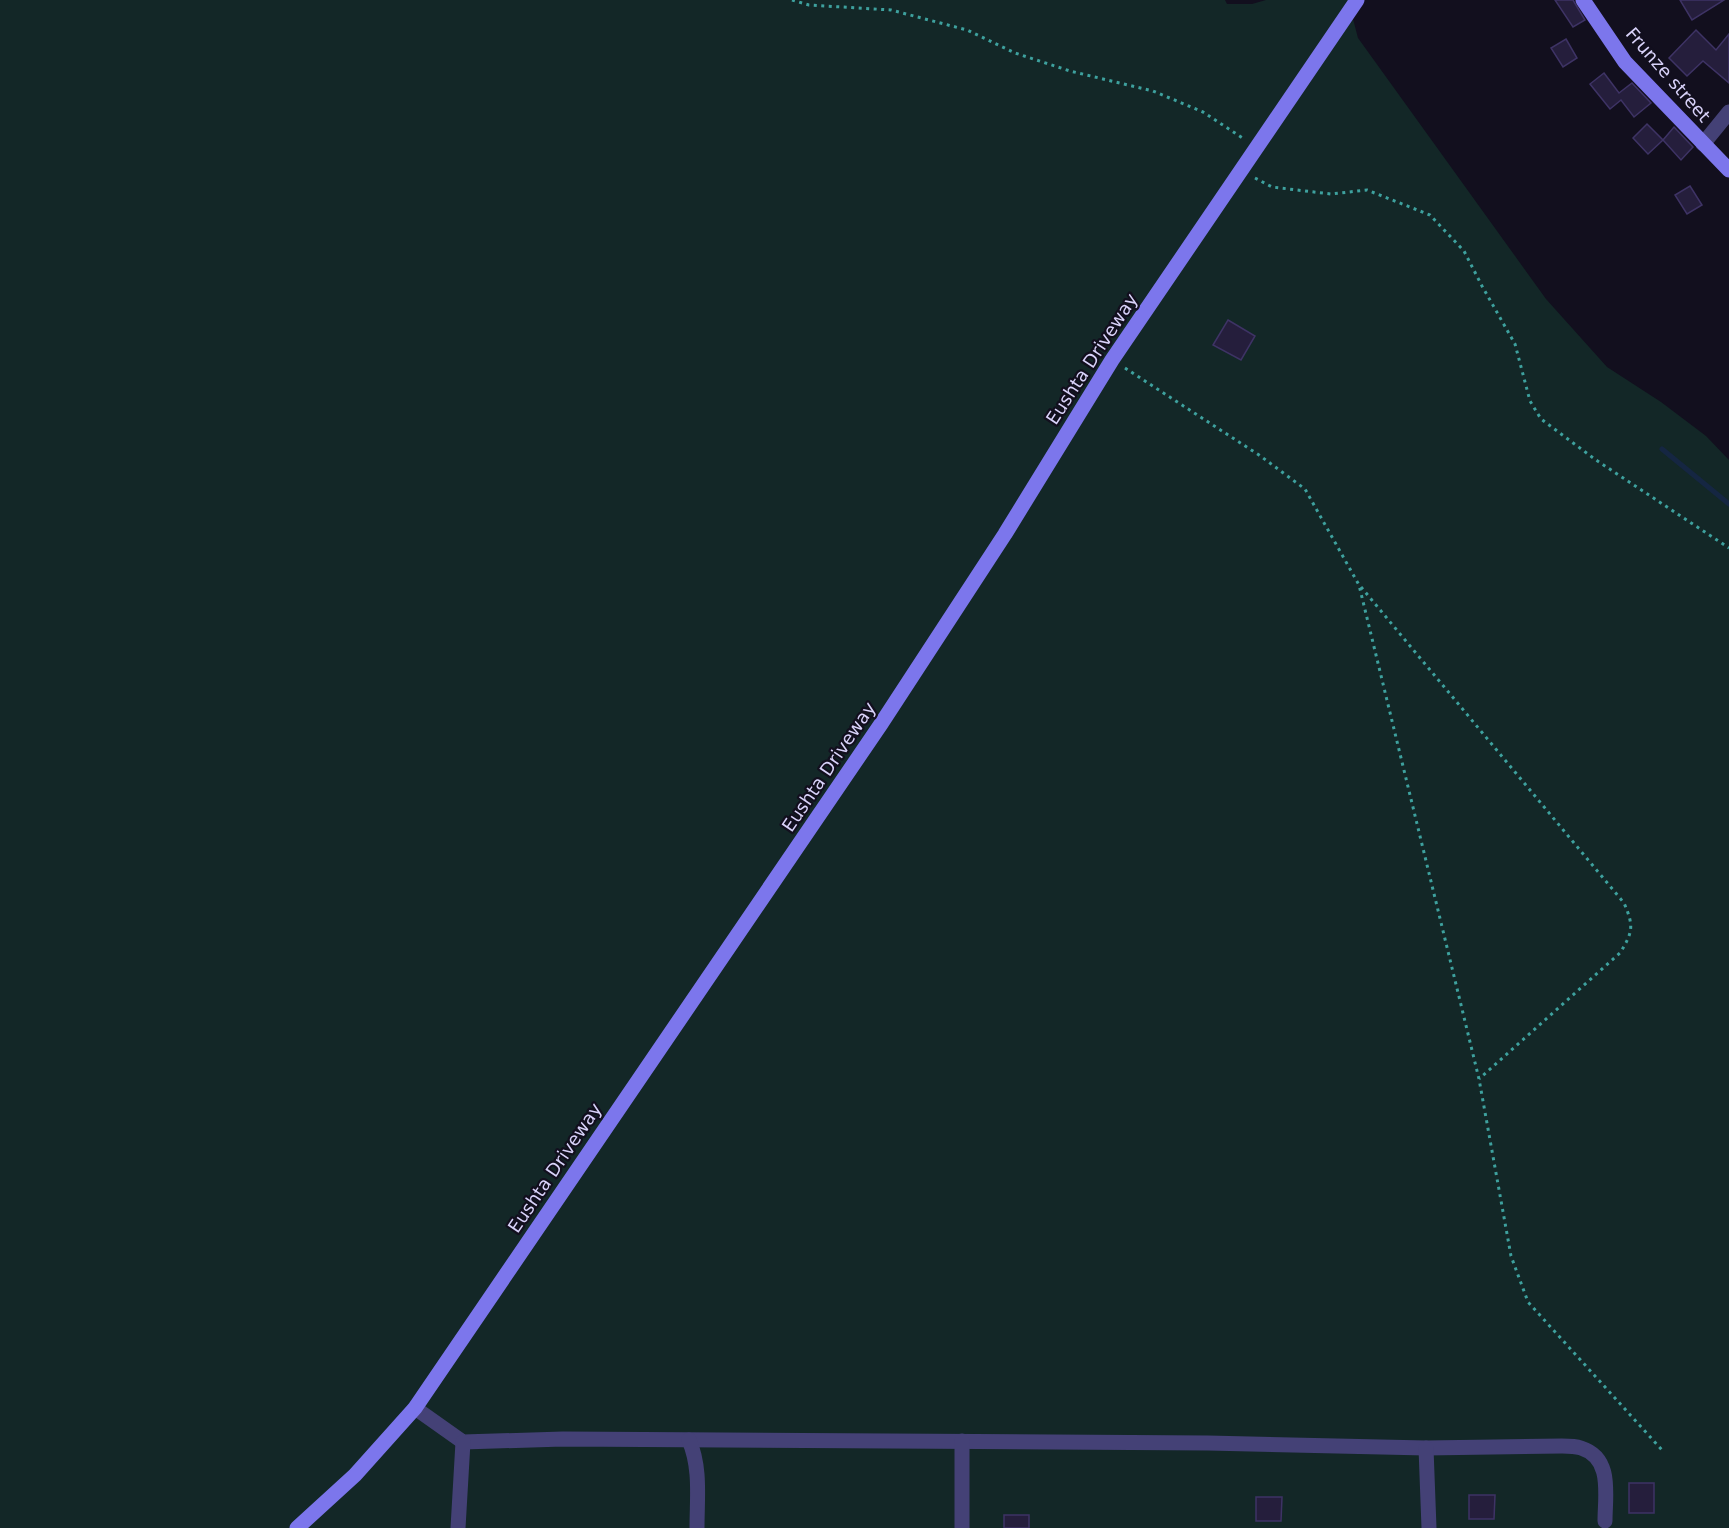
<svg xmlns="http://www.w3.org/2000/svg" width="1729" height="1528" font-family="'DejaVu Sans',sans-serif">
<rect width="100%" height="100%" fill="#120f1e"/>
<!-- green -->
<polygon fill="#132727" points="0,0 1225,0 1227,4 1252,4 1266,0 1348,0 1358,38 1546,299 1607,367 1661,402 1706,436 1729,460 1729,1528 0,1528"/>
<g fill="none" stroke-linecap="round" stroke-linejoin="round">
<!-- stream -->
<polyline stroke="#152642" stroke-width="5" points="1662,449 1729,504"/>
</g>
<!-- building -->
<g fill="#251e3c" stroke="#3e3365" stroke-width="1.5">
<polygon points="1555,0 1573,0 1585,20 1573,27"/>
<polygon points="1680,0 1724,0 1692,20"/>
<polygon points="1696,30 1716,50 1729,34 1729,83 1703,61 1687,76 1669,58"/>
<polygon points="1566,39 1577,58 1563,67 1551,48"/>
<polygon points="1604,73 1619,93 1632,83 1651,103 1634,117 1621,100 1610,109 1590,84"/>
<polygon points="1647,124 1663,140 1648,154 1633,138"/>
<polygon points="1674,127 1693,147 1681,160 1663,140"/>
<polygon points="1690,186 1702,205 1687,214 1675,195"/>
<polygon points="1228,320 1255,336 1241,360 1213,345"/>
<rect x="1629" y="1483" width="25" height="30"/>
<polygon points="1469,1495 1495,1495 1494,1519 1469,1519"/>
<polygon points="1256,1497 1282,1497 1281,1521 1256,1521"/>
<rect x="1004" y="1515" width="25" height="13"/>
</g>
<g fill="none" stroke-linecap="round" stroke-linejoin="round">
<!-- path -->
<g stroke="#3ea19e" stroke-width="3" stroke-dasharray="3 4.5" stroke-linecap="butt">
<polyline points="792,0 809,5 891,10 967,30 1015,53 1070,71 1153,91 1203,112 1244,139"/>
<polyline points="1255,178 1272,187 1331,194 1367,190 1430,215 1464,251 1482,286 1515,344 1530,401 1541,419 1596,460 1729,548"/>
<polyline points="1125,368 1259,455 1305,489 1359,585 1479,1079 1511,1256 1528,1302 1662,1450"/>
<path d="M 1361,587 L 1624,903 C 1634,926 1633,932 1620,953 L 1479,1079"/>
</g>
<!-- street -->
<g stroke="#444176" stroke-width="15">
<polyline points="1703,144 1729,112"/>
<path d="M 415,1408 L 463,1442 L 563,1439 L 1208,1443 L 1426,1448 L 1562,1446 C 1568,1446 1575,1446 1581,1448 C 1613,1458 1605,1495 1605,1521"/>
<path d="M 689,1440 C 701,1468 697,1498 697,1528"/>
<polyline points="1426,1448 1429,1528"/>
<polyline points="458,1528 463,1442"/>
<polyline points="962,1528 962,1441"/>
</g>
<!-- secondary -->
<g stroke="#7c76ec" stroke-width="15">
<polyline points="1583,0 1625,62 1729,170"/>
<polyline points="297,1528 355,1475 415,1408 881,724 1005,534 1112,360 1357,0"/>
</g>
</g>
<g text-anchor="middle" stroke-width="4.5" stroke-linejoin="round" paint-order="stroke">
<!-- street labels -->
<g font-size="18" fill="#d8d2f9" stroke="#120f1e">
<text transform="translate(1668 75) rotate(49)" y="6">Frunze street</text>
<text transform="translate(1092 359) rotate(-57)" y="6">Eushta Driveway</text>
<text transform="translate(829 767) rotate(-56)" y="6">Eushta Driveway</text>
<text transform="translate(555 1168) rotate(-56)" y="6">Eushta Driveway</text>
</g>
</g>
</svg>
